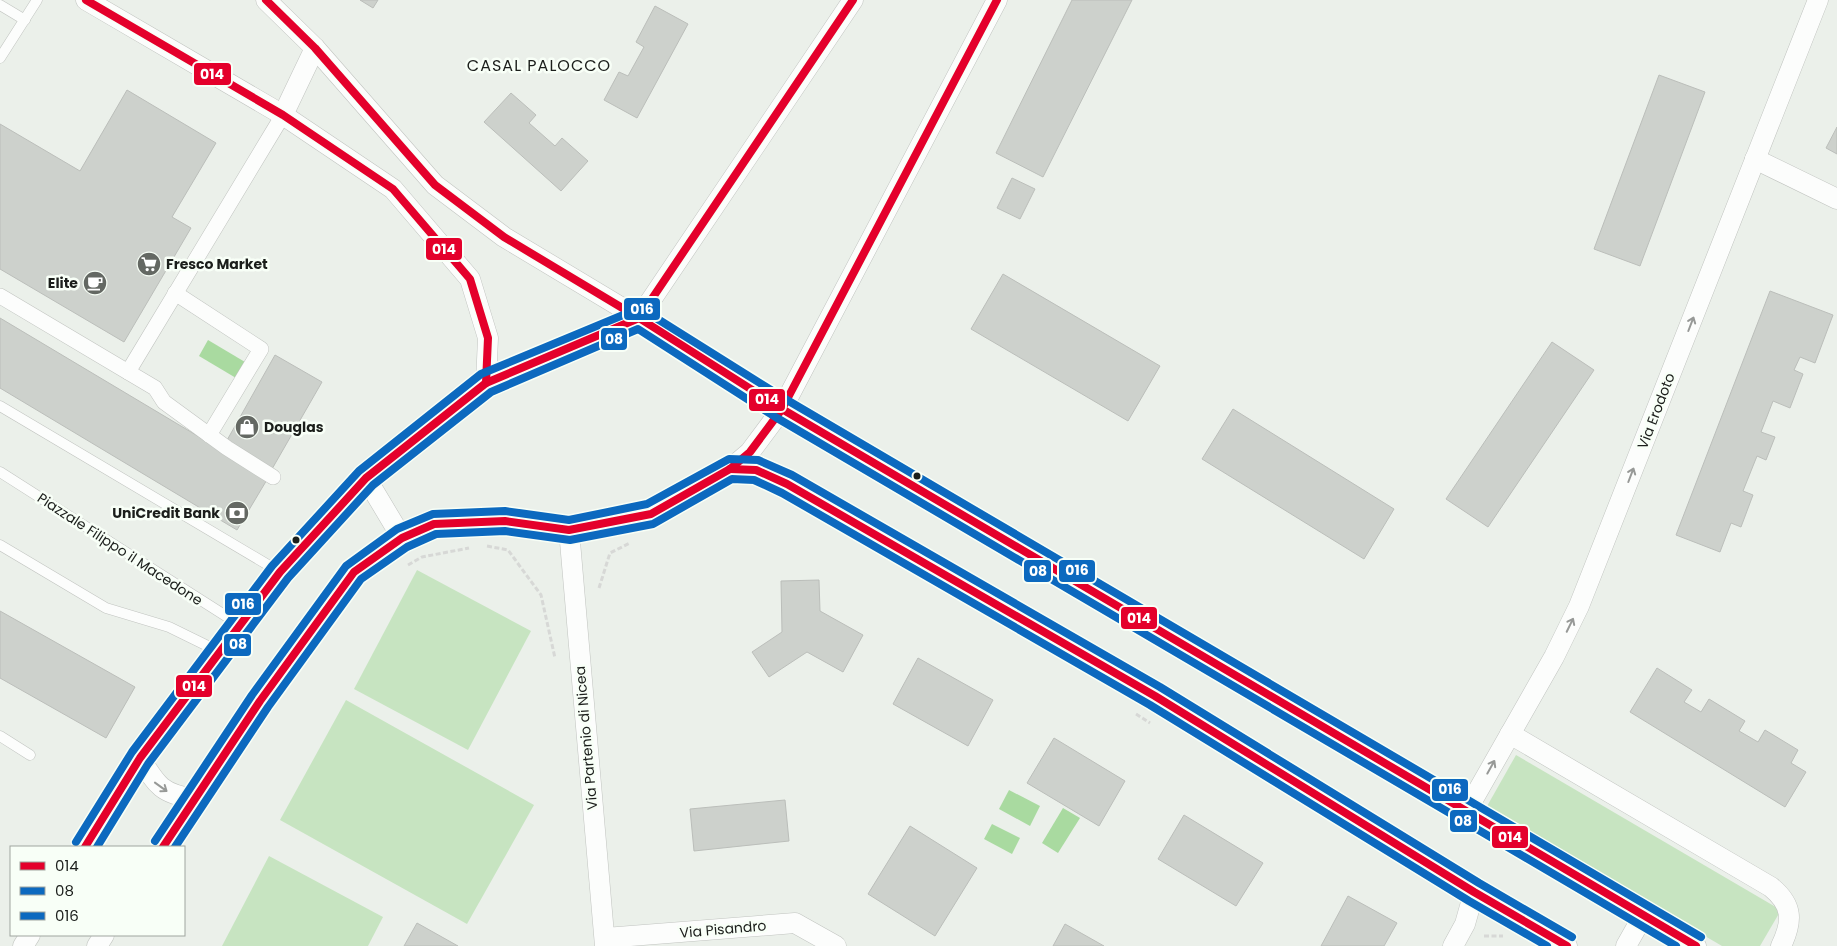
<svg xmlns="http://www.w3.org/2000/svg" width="1837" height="946" font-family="Poppins,sans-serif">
<rect width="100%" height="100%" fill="#ebf0ea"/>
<!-- green -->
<g fill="#c7e4c1">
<polygon points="417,570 531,631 468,750 354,689"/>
<polygon points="346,700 534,805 467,924 280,820"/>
<polygon points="1516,755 1781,910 1760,946 1722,946 1486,808"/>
<polygon points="269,856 383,917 368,946 222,946"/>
</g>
<!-- water -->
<g fill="#a9daa0">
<polygon points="208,340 245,362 236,378 199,356"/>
<polygon points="1009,790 1040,806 1030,826 999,809"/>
<polygon points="1063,808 1080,818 1058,853 1042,843"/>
<polygon points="992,824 1020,838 1012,854 984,839"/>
</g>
<!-- building -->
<g fill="#cdd1cc" stroke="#bbbeba">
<polygon points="360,0 378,0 373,8"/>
<polygon points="1072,0 1132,0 1043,177 996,153"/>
<polygon points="655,6 688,24 637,118 604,100 619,72 628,76 644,47 636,42"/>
<polygon points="1659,75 1705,92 1640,266 1594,249"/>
<polygon points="127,90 216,143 172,217 191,228 124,342 0,269 0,124 80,171"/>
<polygon points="511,93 536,115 529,123 555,146 562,138 588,161 561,191 484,122"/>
<polygon points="1837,127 1837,154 1826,148"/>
<polygon points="1012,178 1035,189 1020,219 997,208"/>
<polygon points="1003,274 1160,366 1128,421 971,329"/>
<polygon points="1770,291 1833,315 1815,363 1800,357 1794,370 1803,374 1790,408 1773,401 1761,432 1775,437 1766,460 1757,456 1743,491 1753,495 1741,527 1731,523 1720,552 1676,535"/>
<polygon points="0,318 268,478 237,530 0,388"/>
<polygon points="1552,342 1594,370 1488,527 1446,499"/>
<polygon points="275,355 322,382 272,469 226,442"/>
<polygon points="1233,409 1394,509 1364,559 1202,459"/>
<polygon points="819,580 820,611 863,635 843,672 807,652 769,677 752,652 782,632 781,581"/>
<polygon points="0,611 135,687 106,738 0,678"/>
<polygon points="918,658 993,700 968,746 893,704"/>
<polygon points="1657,668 1692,690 1684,702 1701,712 1709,699 1745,721 1739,731 1758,742 1765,730 1798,750 1791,763 1806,772 1785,807 1630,712"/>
<polygon points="1054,738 1125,781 1099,826 1027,783"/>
<polygon points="785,800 789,841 694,851 690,809"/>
<polygon points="1184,815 1263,863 1236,906 1158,859"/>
<polygon points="910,826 977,868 935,936 868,894"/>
<polygon points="1348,896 1397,923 1384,946 1321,946"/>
<polygon points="417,923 458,946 404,946"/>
<polygon points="1065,924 1104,946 1053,946"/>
</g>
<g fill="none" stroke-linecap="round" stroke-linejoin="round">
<!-- service casing -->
<g stroke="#c1c4c0" stroke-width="11">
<g id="service">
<polyline points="0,5 25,20"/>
<polyline points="0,58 37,0"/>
<polyline points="0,406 280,572"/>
<polyline points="0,472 240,625"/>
<polyline points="0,545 106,608 169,627 220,652"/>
<polyline points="0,736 30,755"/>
</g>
</g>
<!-- pedestrian casing -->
<g stroke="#c1c4c0" stroke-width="16">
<g id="pedestrian">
<polyline points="175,293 261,349 209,435"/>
<polyline points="0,296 128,372 283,115"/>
<polyline points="128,372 155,388 164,402 227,448 273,477"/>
</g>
</g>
<!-- minor casing -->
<g stroke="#c1c4c0" stroke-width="21">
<g id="minor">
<polyline points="86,0 283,115 393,189 470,279 488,338 486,383"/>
<polyline points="266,0 315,48 435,185 504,237 639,318 782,409 1696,946"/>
<polyline points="283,115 315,48"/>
<polyline points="1755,159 1837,199"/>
<polyline points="730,469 756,470 787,484 1155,696 1474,892 1567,946"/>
<polyline points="366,478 402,538"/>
<polyline points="569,530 605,946"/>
<path d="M 1510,734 L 1771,887 C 1793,905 1793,921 1781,946"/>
<path d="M 140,758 C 157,786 162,794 195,799"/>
<polyline points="1467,810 1554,657 1579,606 1818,0"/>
<polyline points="85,847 140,758 280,572 366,478 486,383 639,318 853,0"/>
<polyline points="163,847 260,701 354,572 402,538 434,524 505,521 569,530 651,514 730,469 750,452 782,409 997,0"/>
<polyline points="605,938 795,923 836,946"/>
<polyline points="23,946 30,935"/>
<polyline points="97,946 104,935"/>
<polyline points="1453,946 1465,924 1474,892"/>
<polyline points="1626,946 1643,916"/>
</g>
</g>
<!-- path -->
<g stroke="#d7d8d6" stroke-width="3" stroke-dasharray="5 2.5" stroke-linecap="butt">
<polyline points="487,546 508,550 541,595 555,658"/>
<polyline points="408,565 422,557 469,548"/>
<polyline points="599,588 610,553 630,543"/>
<polyline points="1136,714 1150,723"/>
<polyline points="1484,936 1503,936"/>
</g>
<!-- service -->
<use href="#service" stroke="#fcfdfc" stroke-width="10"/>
<!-- pedestrian -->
<use href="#pedestrian" stroke="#fcfdfc" stroke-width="15"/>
<!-- minor -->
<use href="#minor" stroke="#fcfdfc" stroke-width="20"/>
<!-- bus-1 casing -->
<g stroke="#f8fff7" stroke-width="11">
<g id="bus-1">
<polyline points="86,0 283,115 393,189 470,279 488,338 486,383"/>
<polyline points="266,0 315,48 435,185 504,237 639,318 782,409 1696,946"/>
<polyline points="730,469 756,470 787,484 1155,696 1474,892 1567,946"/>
<polyline points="85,847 140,758 280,572 366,478 486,383 639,318 853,0"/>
<polyline points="163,847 260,701 354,572 402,538 434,524 505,521 569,530 651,514 730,469 750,452 782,409 997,0"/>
</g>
</g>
<!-- bus-2 casing -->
<g stroke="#f8fff7" stroke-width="11">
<g id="bus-2">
<polyline points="97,847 148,764 288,578 373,485 491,392 638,329 777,418 1676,946"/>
<polyline points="175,847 268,707 361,579 407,547 436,534 505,531 570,540 653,524 732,479 754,480 782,493 1150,705 1469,901 1547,946"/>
</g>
</g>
<!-- bus-3 casing -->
<g stroke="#f8fff7" stroke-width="11">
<g id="bus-3">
<polyline points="155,841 252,695 346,566 397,529 433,514 505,511 569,520 647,504 729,459 758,460 792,475 1160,687 1479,883 1572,937"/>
<polyline points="76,842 132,752 272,566 359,471 481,374 640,308 787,400 1701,937"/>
</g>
</g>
<!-- bus-1 -->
<use href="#bus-1" stroke="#e4002b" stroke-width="8"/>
<!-- bus-2 -->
<use href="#bus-2" stroke="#0c69bf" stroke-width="8"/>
<!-- bus-3 -->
<use href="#bus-3" stroke="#0c69bf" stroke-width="8"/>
</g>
<!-- one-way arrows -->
<defs><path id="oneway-shaft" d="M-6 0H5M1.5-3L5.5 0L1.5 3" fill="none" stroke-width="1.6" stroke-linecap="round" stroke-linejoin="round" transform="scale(1.25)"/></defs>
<g stroke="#979997">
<use href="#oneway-shaft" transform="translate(1691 324) rotate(-69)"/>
<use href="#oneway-shaft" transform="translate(1631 475) rotate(-69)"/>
<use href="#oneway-shaft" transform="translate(1570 625) rotate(-64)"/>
<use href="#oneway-shaft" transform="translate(1491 767) rotate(-61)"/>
<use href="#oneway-shaft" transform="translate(161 787) rotate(36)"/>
</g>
<!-- icons -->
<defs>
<g id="supermarket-disc" transform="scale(1.25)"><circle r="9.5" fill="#646863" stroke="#f8fff7"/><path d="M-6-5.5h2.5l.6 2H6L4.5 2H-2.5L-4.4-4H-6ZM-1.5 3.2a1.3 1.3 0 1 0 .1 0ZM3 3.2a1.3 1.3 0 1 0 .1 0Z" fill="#fff"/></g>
<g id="cafe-disc" transform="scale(1.25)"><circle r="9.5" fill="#646863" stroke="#f8fff7"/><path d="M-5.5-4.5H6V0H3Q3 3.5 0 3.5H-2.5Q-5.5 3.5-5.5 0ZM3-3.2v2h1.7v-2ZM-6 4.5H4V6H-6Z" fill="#fff"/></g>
<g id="shop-disc" transform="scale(1.25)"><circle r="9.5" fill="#646863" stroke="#f8fff7"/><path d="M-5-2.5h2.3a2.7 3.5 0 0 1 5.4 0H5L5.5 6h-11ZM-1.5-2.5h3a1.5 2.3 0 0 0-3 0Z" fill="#fff"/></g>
<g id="bank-disc" transform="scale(1.25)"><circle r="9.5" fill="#646863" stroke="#f8fff7"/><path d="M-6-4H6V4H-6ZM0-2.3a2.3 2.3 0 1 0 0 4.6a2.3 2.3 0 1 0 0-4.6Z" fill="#fff"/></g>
</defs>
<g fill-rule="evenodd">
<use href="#supermarket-disc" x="149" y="264"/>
<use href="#cafe-disc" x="95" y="283"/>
<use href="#shop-disc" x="247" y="427"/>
<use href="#bank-disc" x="237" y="513"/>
</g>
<!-- markers -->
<g fill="#1b1e1b" stroke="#f8fff7" stroke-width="2">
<circle cx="917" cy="476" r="4.5"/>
<circle cx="296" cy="540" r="4.5"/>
</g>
<g text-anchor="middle" stroke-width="5" stroke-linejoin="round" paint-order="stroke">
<!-- poi labels -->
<g font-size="14" font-weight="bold" fill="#1b1e1b" stroke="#f8fff7" text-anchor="start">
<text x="166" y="269">Fresco Market</text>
<text x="78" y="288" text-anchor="end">Elite</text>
<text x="264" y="432">Douglas</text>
<text x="220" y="518" text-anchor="end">UniCredit Bank</text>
</g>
<!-- street labels -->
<g font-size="14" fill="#1b1e1b" stroke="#f8fff7">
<text transform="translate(1656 411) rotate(-69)" y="5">Via Erodoto</text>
<text transform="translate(120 549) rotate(33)" y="5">Piazzale Filippo il Macedone</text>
<text transform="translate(586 738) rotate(-95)" y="5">Via Partenio di Nicea</text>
<text transform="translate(723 929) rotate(-5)" y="5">Via Pisandro</text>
</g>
<!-- quarter labels -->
<g font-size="16" letter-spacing="1" fill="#1b1e1b" stroke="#f8fff7">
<text x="539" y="71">CASAL PALOCCO</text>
</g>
</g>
<g stroke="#f8fff7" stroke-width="2">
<rect x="193" y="62" width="39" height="24" rx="5" fill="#e4002b"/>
<rect x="425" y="237" width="38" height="24" rx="5" fill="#e4002b"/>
<rect x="623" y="297" width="38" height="24" rx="5" fill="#0c69bf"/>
<rect x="600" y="327" width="28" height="24" rx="5" fill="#0c69bf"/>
<rect x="748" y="388" width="38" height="24" rx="5" fill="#e4002b"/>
<rect x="1058" y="559" width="38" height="24" rx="5" fill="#0c69bf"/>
<rect x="1023" y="559" width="29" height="24" rx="5" fill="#0c69bf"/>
<rect x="224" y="592" width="38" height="24" rx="5" fill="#0c69bf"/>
<rect x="1120" y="606" width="38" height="24" rx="5" fill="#e4002b"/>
<rect x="223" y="633" width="29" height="24" rx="5" fill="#0c69bf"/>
<rect x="175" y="674" width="38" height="24" rx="5" fill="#e4002b"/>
<rect x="1431" y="778" width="38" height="24" rx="5" fill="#0c69bf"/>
<rect x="1449" y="809" width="29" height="24" rx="5" fill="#0c69bf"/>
<rect x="1491" y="825" width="38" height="24" rx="5" fill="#e4002b"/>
</g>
<g font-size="14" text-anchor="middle" font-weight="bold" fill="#fff">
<text x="212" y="79">014</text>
<text x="444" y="254">014</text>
<text x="642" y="314">016</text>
<text x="614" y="344">08</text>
<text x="767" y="404">014</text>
<text x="1077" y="575">016</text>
<text x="1038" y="576">08</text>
<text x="243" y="609">016</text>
<text x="1139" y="623">014</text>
<text x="238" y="649">08</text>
<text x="194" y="691">014</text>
<text x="1450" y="794">016</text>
<text x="1463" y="826">08</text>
<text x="1510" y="842">014</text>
</g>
<!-- legend -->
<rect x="10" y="846" width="175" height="90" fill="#f8fff7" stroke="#a0a59f"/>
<rect x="20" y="862" width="25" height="8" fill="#e4002b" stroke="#a0a59f"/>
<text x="55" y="871" font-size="15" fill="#1b1e1b">014</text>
<rect x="20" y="887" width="25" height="8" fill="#0c69bf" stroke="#a0a59f"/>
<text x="55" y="896" font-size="15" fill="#1b1e1b">08</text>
<rect x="20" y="912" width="25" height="8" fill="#0c69bf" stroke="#a0a59f"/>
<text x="55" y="921" font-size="15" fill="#1b1e1b">016</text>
</svg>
